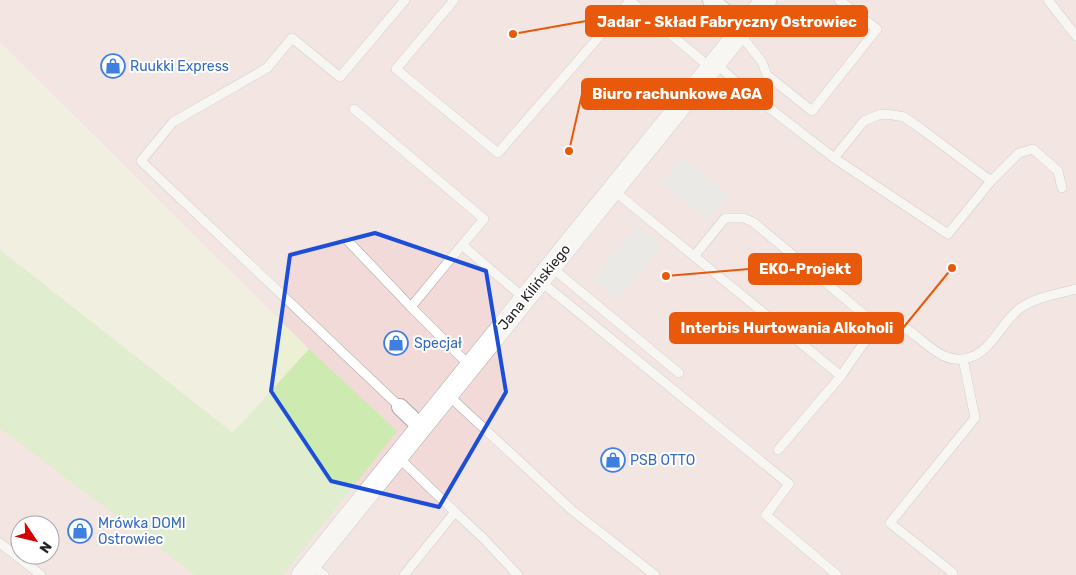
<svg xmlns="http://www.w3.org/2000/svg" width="1076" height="575" font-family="Rubik,sans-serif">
<rect width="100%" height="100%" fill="#f2efe9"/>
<!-- commercial -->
<path fill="#f2dad9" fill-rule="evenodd" d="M 0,0 L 1076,0 L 1076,575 L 0,575 ZM 20,525 L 50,525 L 50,555 L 20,555 Z"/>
<!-- farmland -->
<polygon fill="#eef0d5" points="0,42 309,349 233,433 0,250"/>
<!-- grass -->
<polygon fill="#cdebb0" points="0,250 233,433 309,349 397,431 283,575 195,575 0,428"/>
<!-- parking -->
<g fill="#e2e2e2">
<polygon points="682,157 729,194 709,220 662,183"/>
<polygon points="637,226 662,246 618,300 593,279"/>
</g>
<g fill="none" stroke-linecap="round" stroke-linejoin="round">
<!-- service casing -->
<g stroke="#a9a9a9" stroke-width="10">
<g id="service">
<polyline points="454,0 396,69 498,153 630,1"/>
<polyline points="629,0 711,68"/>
<polyline points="1048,0 1076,36"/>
<polyline points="738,35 747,43 762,62 767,75 812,111 877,29 839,0"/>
<polyline points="715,63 741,86 834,158 948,234 991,181 920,128 904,117 893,115 881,114 864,121 834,158"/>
<polyline points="354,109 484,219 462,245"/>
<polyline points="991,181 1019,153 1033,149 1058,171 1062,188"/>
<path d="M 613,190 L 841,376 C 851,362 865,338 878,328 C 908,304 929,372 971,357 C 991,351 1002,322 1019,309 C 1035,297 1058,294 1076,289"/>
<polyline points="348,241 411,307"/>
<polyline points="695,255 725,218 744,218 753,222 879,327"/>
<polyline points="551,267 679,373"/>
<polyline points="540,281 789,484 766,515 837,575"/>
<polyline points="470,366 411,307 462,245 525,299"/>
<polyline points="448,395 573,511 655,575"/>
<polyline points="400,407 141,161 173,122 267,68 292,38 340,77 405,0"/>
<polyline points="778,450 841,376"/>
<polyline points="398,457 455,512 404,575"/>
<polyline points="455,512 482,537 518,575"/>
<polyline points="0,543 41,575"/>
<polyline points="311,565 324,575"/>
<polyline points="953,573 890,523 975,418 963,359"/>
</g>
</g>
<!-- minor casing -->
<g stroke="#a9a9a9" stroke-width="18">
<g id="minor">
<polyline points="711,0 744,28"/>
<polyline points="400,407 422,428"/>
</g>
</g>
<!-- tertiary casing -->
<g stroke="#a9a9a9" stroke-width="22">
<polyline id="tertiary" points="302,575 766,0"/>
</g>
<!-- service -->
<use href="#service" stroke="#fff" stroke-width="9"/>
<!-- minor -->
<use href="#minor" stroke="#fff" stroke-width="16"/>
<!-- tertiary -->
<use href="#tertiary" stroke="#fff" stroke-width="21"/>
</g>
<!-- marked area -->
<path d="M0 0H1076V575H0ZM 375,233 L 486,271 L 506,392 L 439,507 L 331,481 L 271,391 L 290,255 Z" fill="#f2efe9" fill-opacity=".55" fill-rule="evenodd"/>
<path fill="none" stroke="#1d4ed8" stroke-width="4" stroke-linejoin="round" d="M 375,233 L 486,271 L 506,392 L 439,507 L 331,481 L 271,391 L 290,255 Z"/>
<!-- icons -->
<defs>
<g id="shop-ring" transform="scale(1.25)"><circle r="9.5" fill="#fff" stroke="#3f7fe0" stroke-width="1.5"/><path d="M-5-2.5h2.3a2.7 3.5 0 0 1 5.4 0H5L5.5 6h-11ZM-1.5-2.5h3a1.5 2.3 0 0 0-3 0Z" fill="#3f7fe0"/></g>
</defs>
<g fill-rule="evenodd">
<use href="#shop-ring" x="113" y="66"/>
<use href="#shop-ring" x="396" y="343"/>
<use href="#shop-ring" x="613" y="460"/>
<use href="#shop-ring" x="80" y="531"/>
</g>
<g text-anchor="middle" stroke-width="4" stroke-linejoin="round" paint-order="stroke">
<!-- shop labels -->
<g font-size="14" fill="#366cbe" stroke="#fff" text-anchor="start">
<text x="130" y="71">Ruukki Express</text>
<text x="414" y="348">Specjał</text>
<text x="630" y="465">PSB OTTO</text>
<text x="98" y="528">Mrówka DOMI<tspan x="98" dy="16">Ostrowiec</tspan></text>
</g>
<!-- street labels -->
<g font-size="14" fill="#222" stroke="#fff">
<text transform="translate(534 287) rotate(-51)" y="5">Jana Kilińskiego</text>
</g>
</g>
<!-- callouts -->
<path fill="none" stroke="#e8590c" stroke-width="2" d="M513 34L586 21M569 151L582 94M666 276L749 269M952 268L903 328"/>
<g fill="#e8590c" stroke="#fff" stroke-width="2">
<circle cx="513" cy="34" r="5"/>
<circle cx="569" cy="151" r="5"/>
<circle cx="666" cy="276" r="5"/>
<circle cx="952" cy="268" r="5"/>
</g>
<g fill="#e8590c" stroke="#e8590c" stroke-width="2">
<rect x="586" y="6" width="281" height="30" rx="5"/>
<rect x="582" y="79" width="190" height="30" rx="5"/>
<rect x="749" y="254" width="112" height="30" rx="5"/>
<rect x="670" y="313" width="233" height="30" rx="5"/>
</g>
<g font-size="15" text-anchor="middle" font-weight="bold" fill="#fff">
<text x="727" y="27">Jadar - Skład Fabryczny Ostrowiec</text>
<text x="677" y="99">Biuro rachunkowe AGA</text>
<text x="805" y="274">EKO-Projekt</text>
<text x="787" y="333">Interbis Hurtowania Alkoholi</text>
</g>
<!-- north arrow -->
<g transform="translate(35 540) rotate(125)"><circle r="24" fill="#ffffff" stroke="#a7a7a7"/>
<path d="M0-4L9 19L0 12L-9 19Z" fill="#d40000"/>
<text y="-8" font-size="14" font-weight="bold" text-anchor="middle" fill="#222222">N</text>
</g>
</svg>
